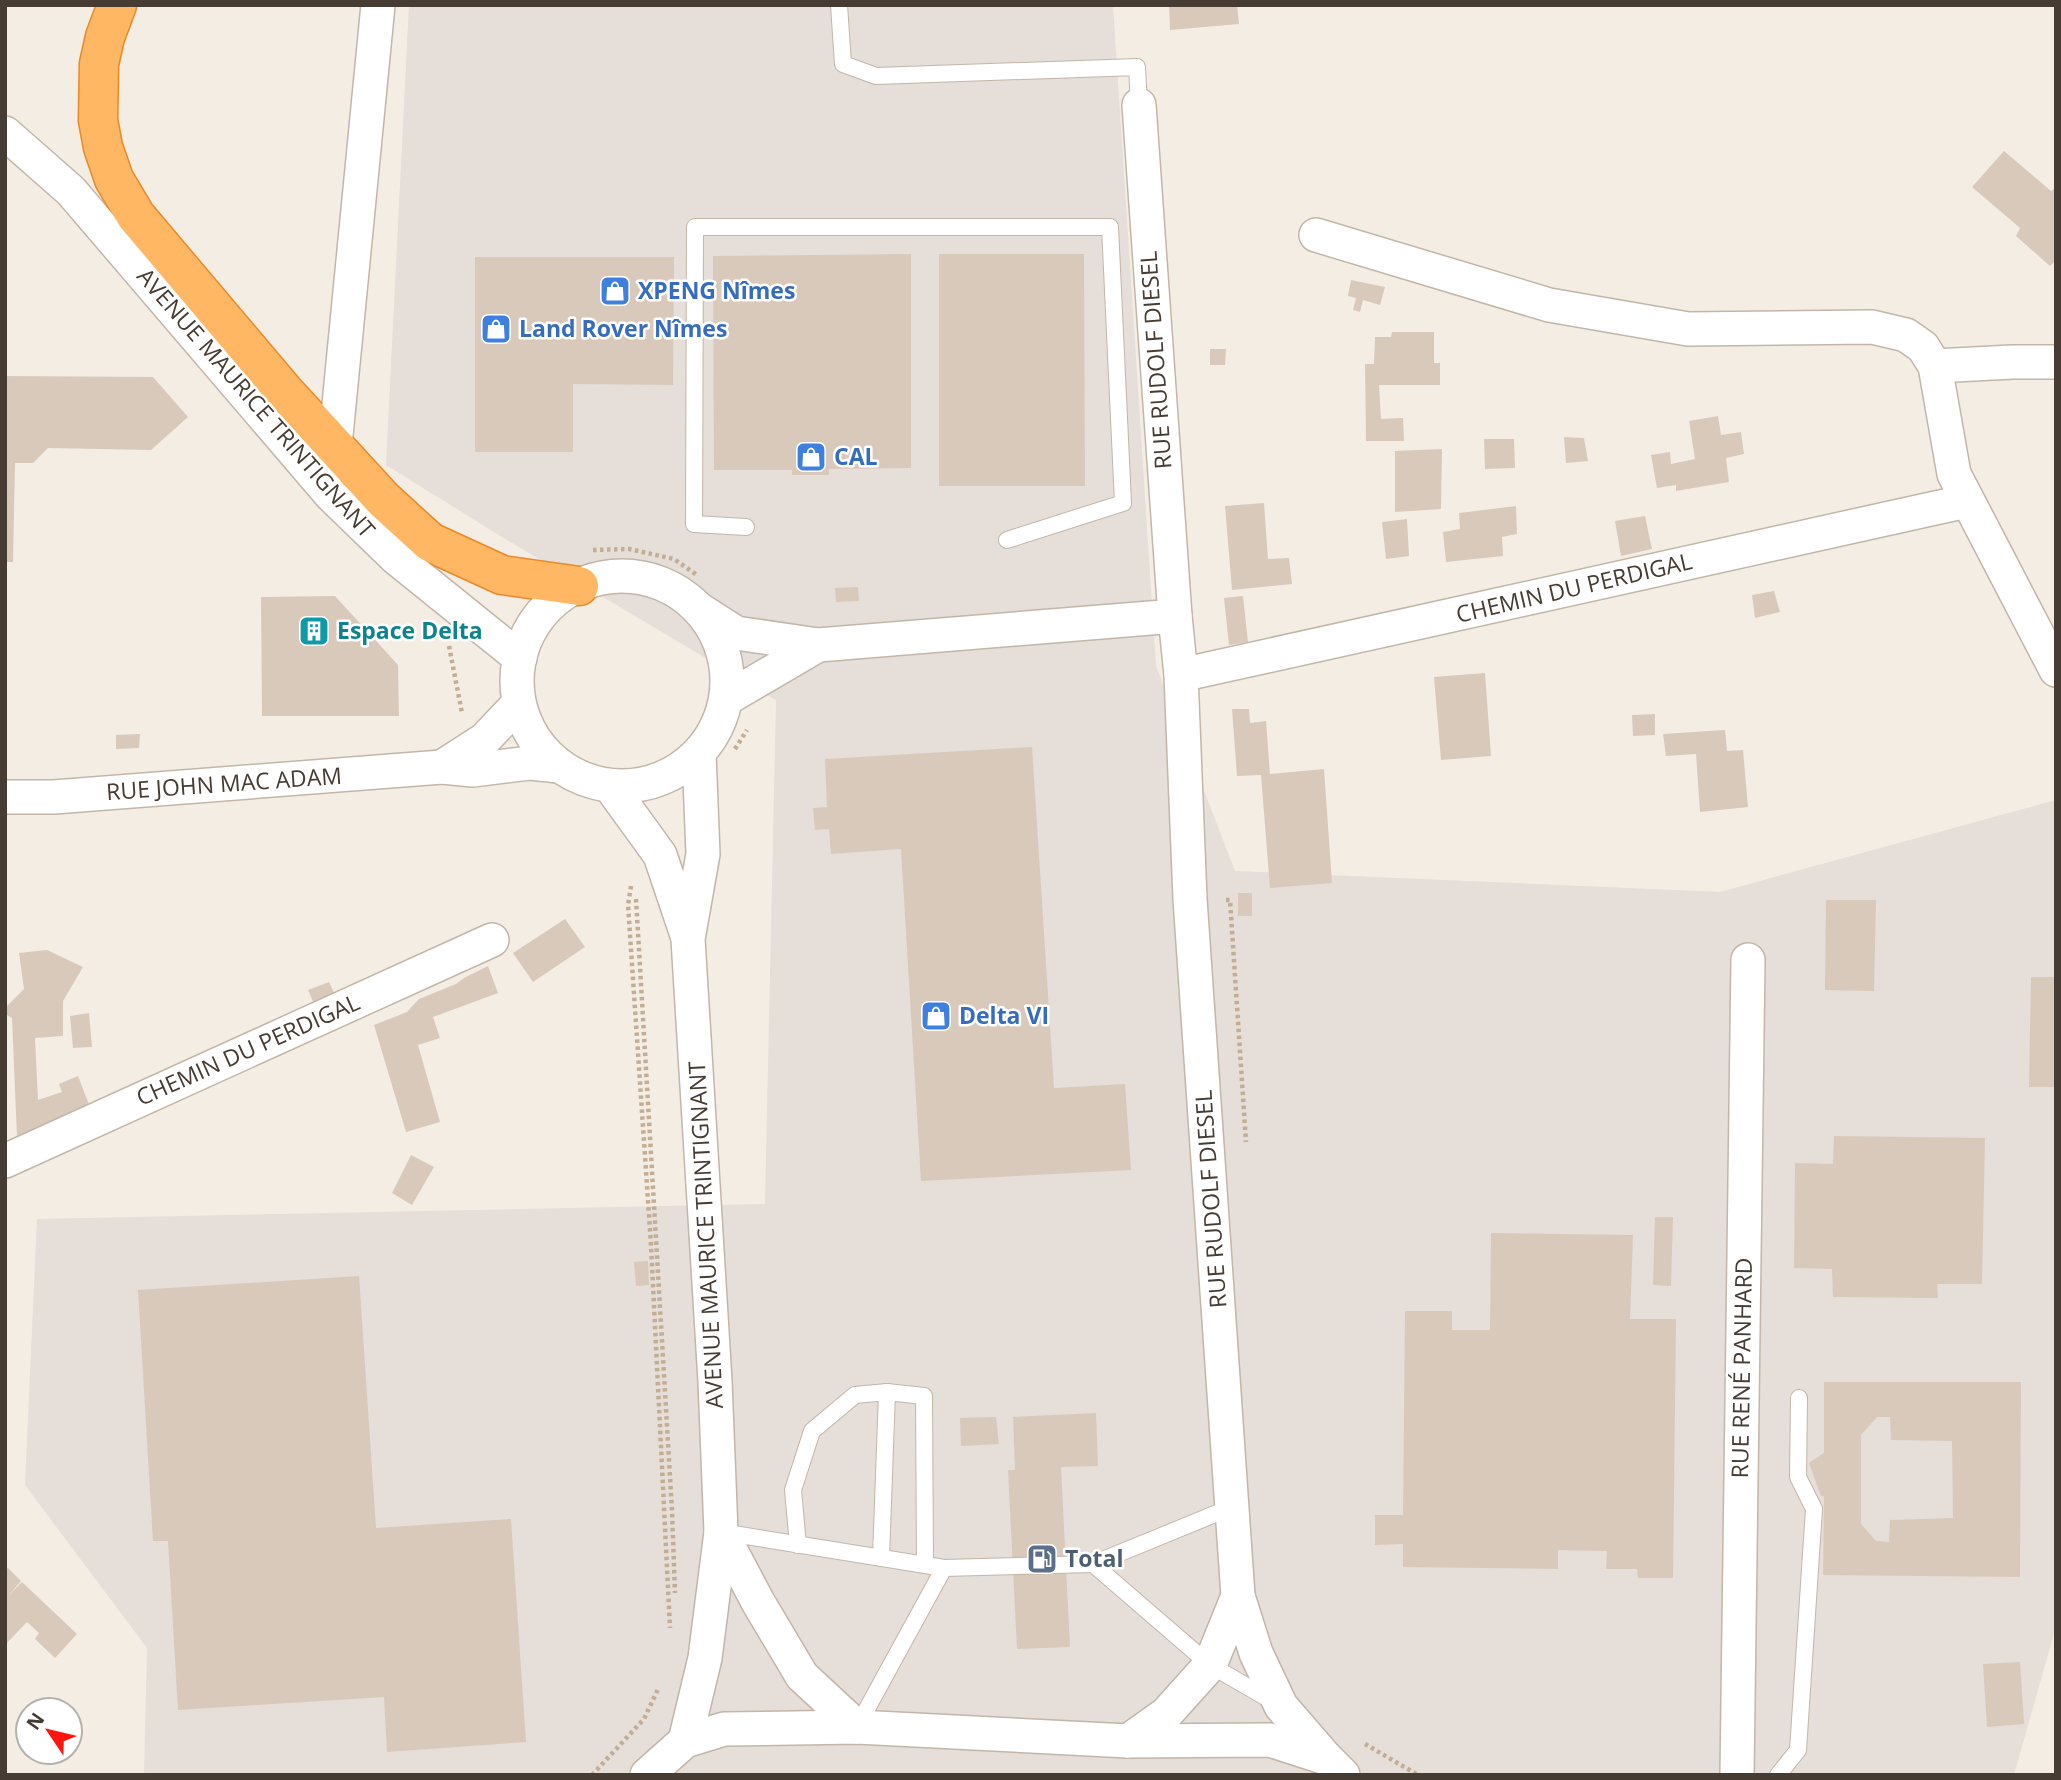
<svg xmlns="http://www.w3.org/2000/svg" width="2061" height="1780" font-family="'Open Sans',sans-serif">
<rect width="100%" height="100%" fill="#f4ede4"/>
<!-- industrial -->
<polygon fill="#e5ded9" points="409,5 1113,5 1156,666 1235,871 1720,892 2056,800 2056,1626 2014,1775 144,1775 147,1648 25,1485 37,1219 765,1204 776,700 502,537 386,465"/>
<!-- building -->
<g fill="#d9c9bb" fill-rule="evenodd">
<polygon points="1169,5 1237,5 1239,24 1170,30"/>
<polygon points="2004,151 2051,191 2056,188 2056,260 2050,266 2016,236 2020,228 1972,187"/>
<polygon points="911,254 911,468 829,469 829,475 792,475 792,470 714,470 713,256"/>
<polygon points="939,254 1084,254 1085,486 939,486"/>
<polygon points="475,257 674,257 673,385 573,384 573,452 475,452"/>
<polygon points="1351,280 1385,287 1380,305 1363,300 1360,312 1353,310 1356,298 1348,296"/>
<polygon points="1392,332 1434,332 1434,363 1440,363 1440,385 1379,385 1381,419 1403,418 1404,441 1366,441 1365,364 1374,364 1375,337 1391,337"/>
<polygon points="1210,349 1226,349 1225,365 1210,365"/>
<polygon points="5,376 153,377 188,417 151,450 48,448 33,463 15,463 13,562 5,562"/>
<polygon points="1718,416 1721,435 1741,432 1744,454 1726,458 1729,482 1676,491 1676,485 1657,488 1651,455 1670,452 1671,464 1695,459 1689,421"/>
<polygon points="1564,437 1584,438 1588,461 1566,463"/>
<polygon points="1484,439 1514,439 1515,468 1485,469"/>
<polygon points="1442,449 1441,509 1395,512 1395,451"/>
<polygon points="1264,503 1268,559 1289,558 1292,584 1232,590 1225,506"/>
<polygon points="1516,506 1517,534 1502,537 1503,556 1446,562 1443,532 1460,529 1459,513"/>
<polygon points="1645,516 1652,549 1621,556 1615,521"/>
<polygon points="1407,519 1409,556 1386,559 1382,522"/>
<polygon points="858,587 859,601 836,602 835,588"/>
<polygon points="1774,591 1780,612 1755,618 1752,595"/>
<polygon points="335,596 398,665 399,716 262,716 261,597"/>
<polygon points="1243,596 1248,642 1229,645 1224,598"/>
<polygon points="1485,673 1491,756 1441,760 1434,677"/>
<polygon points="1232,709 1249,709 1250,723 1266,721 1270,774 1324,769 1332,883 1270,888 1261,775 1237,776"/>
<polygon points="1655,714 1655,735 1633,736 1632,715"/>
<polygon points="1725,730 1727,751 1743,750 1748,807 1700,812 1696,754 1666,756 1663,734"/>
<polygon points="140,734 139,748 116,749 116,735"/>
<polygon points="1032,747 1054,1088 1125,1084 1131,1170 921,1181 901,849 831,854 829,829 815,830 813,808 827,807 825,759"/>
<rect x="1238" y="893" width="14" height="23"/>
<polygon points="1826,900 1876,900 1874,991 1825,990"/>
<polygon points="565,919 585,947 533,982 513,953"/>
<polygon points="47,950 83,967 63,1001 63,1036 35,1038 38,1100 62,1092 59,1084 78,1076 90,1107 17,1137 12,1018 5,1014 5,1008 24,989 19,953"/>
<polygon points="488,966 498,993 433,1017 440,1038 418,1045 440,1122 406,1132 374,1025 407,1012 419,999 456,984 464,978"/>
<polygon points="2031,977 2056,977 2056,1087 2029,1087"/>
<polygon points="329,982 336,997 315,1006 308,990"/>
<polygon points="89,1013 92,1047 73,1048 70,1016"/>
<polygon points="1834,1136 1985,1138 1982,1284 1937,1284 1938,1298 1833,1297 1832,1269 1794,1268 1795,1163 1833,1164"/>
<polygon points="411,1155 434,1167 412,1205 392,1193"/>
<polygon points="1655,1217 1673,1217 1671,1286 1653,1285"/>
<polygon points="1491,1233 1633,1235 1630,1319 1676,1319 1673,1578 1638,1578 1637,1569 1606,1569 1607,1551 1558,1550 1558,1569 1403,1567 1403,1544 1375,1545 1375,1515 1403,1515 1405,1311 1452,1311 1452,1330 1490,1330"/>
<polygon points="648,1261 649,1285 636,1286 634,1262"/>
<polygon points="359,1276 376,1528 511,1519 526,1742 387,1752 384,1697 178,1710 168,1541 153,1541 138,1290"/>
<path d="M 1824,1382 L 2021,1382 L 2020,1577 L 1823,1575 L 1824,1496 L 1821,1496 L 1809,1463 L 1824,1453 ZM 1877,1417 L 1890,1417 L 1891,1440 L 1952,1441 L 1953,1518 L 1890,1520 L 1889,1542 L 1876,1541 L 1861,1524 L 1861,1435 Z"/>
<polygon points="1096,1413 1098,1466 1061,1467 1070,1647 1017,1649 1008,1470 1015,1470 1013,1417"/>
<polygon points="996,1417 999,1444 961,1446 960,1418"/>
<polygon points="8,1568 21,1581 9,1595 22,1582 77,1634 55,1658 35,1639 39,1633 27,1622 5,1645 5,1570"/>
<polygon points="2020,1662 2024,1724 1987,1727 1983,1664"/>
</g>
<g fill="none" stroke-linecap="round" stroke-linejoin="round">
<!-- lane casing -->
<g stroke="#c3b6a9" stroke-width="18">
<g id="lane">
<polyline points="839,5 843,64 876,76 1137,67 1139,105"/>
<polyline points="746,527 694,524 695,227 1110,227 1123,503 1007,540"/>
<polyline points="887,1392 924,1396 925,1564"/>
<polyline points="721,1532 944,1568 1093,1564 1232,1507"/>
<polyline points="798,1545 793,1490 812,1431 855,1395 887,1392 881,1558"/>
<polyline points="1093,1564 1210,1665 1274,1702"/>
<polyline points="857,1727 944,1568"/>
<polyline points="1778,1775 1798,1750 1814,1509 1798,1477 1799,1398"/>
</g>
</g>
<!-- street casing -->
<g stroke="#c3b6a9" stroke-width="36">
<g id="street">
<polyline points="5,133 71,191 331,495 396,558 520,658"/>
<polyline points="1316,235 1549,305 1688,329 1872,327 1906,335 1923,347 1935,366 1954,474 2056,670"/>
<polyline points="1935,366 2012,362 2056,362"/>
<polyline points="333,466 378,5"/>
<circle cx="622" cy="681" r="105"/>
<polyline points="700,610 736,633 818,645 1175,616 1139,105"/>
<polyline points="1175,616 1181,675 1190,899 1238,1596 1256,1653 1281,1706 1326,1758"/>
<polyline points="1181,675 1967,501"/>
<polyline points="726,699 818,645"/>
<polyline points="442,767 484,740 519,703"/>
<polyline points="610,786 660,855 687,935"/>
<polyline points="5,797 54,797 442,767 473,770 530,763 559,766"/>
<polyline points="5,1161 492,940"/>
<polyline points="721,1532 758,1602 802,1676 857,1727"/>
<polyline points="685,1741 705,1658 721,1532 715,1381 688,939 703,854 699,753"/>
<polyline points="1128,1741 1166,1714 1210,1665 1238,1596"/>
<polyline points="647,1775 685,1741 724,1729 857,1727 1128,1741 1270,1740 1326,1758 1343,1775"/>
<polyline points="1737,1775 1748,960"/>
</g>
</g>
<!-- highway casing -->
<g stroke="#eb8926" stroke-width="41">
<polyline id="highway" points="117,5 105,37 99,64 98,120 103,147 114,179 136,216 284,391 384,500 430,542 502,575 579,586"/>
</g>
<!-- path -->
<g stroke="#c3ad95" stroke-width="4.5" stroke-dasharray="3.5 3.5" stroke-linecap="butt">
<polyline points="593,550 629,549 674,559 697,575"/>
<polyline points="449,646 462,713"/>
<polyline points="735,749 747,730"/>
<polyline points="631,886 628,905 651,1245 670,1628"/>
<polyline points="636,899 672,1511 675,1593"/>
<polyline points="1226,900 1230,900 1246,1142"/>
<polyline points="1365,1744 1418,1775"/>
<polyline points="592,1775 644,1719 659,1687"/>
</g>
<!-- lane -->
<use href="#lane" stroke="#fff" stroke-width="16"/>
<!-- street -->
<use href="#street" stroke="#fff" stroke-width="33"/>
<!-- highway -->
<use href="#highway" stroke="#ffb763" stroke-width="38"/>
</g>
<!-- icons -->
<defs>
<g id="shop-square" transform="scale(1.575)"><rect x="-9" y="-9" width="18" height="18" rx="4" fill="#3f7fe0" stroke="#fff"/><path d="M-5-2.5h2.3a2.7 3.5 0 0 1 5.4 0H5L5.5 6h-11ZM-1.5-2.5h3a1.5 2.3 0 0 0-3 0Z" fill="#fff"/></g>
<g id="building-square" transform="scale(1.575)"><rect x="-9" y="-9" width="18" height="18" rx="4" fill="#0f9aa8" stroke="#fff"/><path d="M-4-6H4V6H1V3H-1V6H-4ZM-2.5-4.3h1.7v1.8h-1.7ZM.8-4.3h1.7v1.8H.8ZM-2.5-1h1.7V.8h-1.7ZM.8-1h1.7V.8H.8Z" fill="#fff"/></g>
<g id="fuel-square" transform="scale(1.575)"><rect x="-9" y="-9" width="18" height="18" rx="4" fill="#5c6f8a" stroke="#fff"/><path d="M-5.5-6h7V0h2V4h1.3V-2.5L3-4.5l.8-.8L6-3V5H2.5V1h-1V6h-7ZM-4.2-4.7v3.2H.2V-4.7Z" fill="#fff"/></g>
</defs>
<g fill-rule="evenodd">
<use href="#shop-square" x="615" y="291"/>
<use href="#shop-square" x="496" y="329"/>
<use href="#shop-square" x="811" y="457"/>
<use href="#building-square" x="314" y="631"/>
<use href="#shop-square" x="936" y="1016"/>
<use href="#fuel-square" x="1042" y="1559"/>
</g>
<g text-anchor="middle" stroke-width="5" stroke-linejoin="round" paint-order="stroke">
<!-- shop labels -->
<g font-size="23" font-weight="bold" fill="#366cbe" stroke="#fff" text-anchor="start">
<text x="638" y="299">XPENG Nîmes</text>
<text x="519" y="337">Land Rover Nîmes</text>
<text x="834" y="465">CAL</text>
<text x="959" y="1024">Delta VI</text>
</g>
<!-- street labels -->
<g font-size="23" fill="#463c33" stroke="#fff">
<text transform="translate(1156 360) rotate(-94)" y="8">RUE RUDOLF DIESEL</text>
<text transform="translate(256 403) rotate(49)" y="8">AVENUE MAURICE TRINTIGNANT</text>
<text transform="translate(1574 588) rotate(-13)" y="8">CHEMIN DU PERDIGAL</text>
<text transform="translate(224 784) rotate(-4)" y="8">RUE JOHN MAC ADAM</text>
<text transform="translate(248 1050) rotate(-24)" y="8">CHEMIN DU PERDIGAL</text>
<text transform="translate(1211 1199) rotate(-94)" y="8">RUE RUDOLF DIESEL</text>
<text transform="translate(706 1235) rotate(-93)" y="8">AVENUE MAURICE TRINTIGNANT</text>
<text transform="translate(1742 1368) rotate(-89)" y="8">RUE RENÉ PANHARD</text>
</g>
<!-- culture labels -->
<g font-size="23" font-weight="bold" fill="#0d838f" stroke="#fff" text-anchor="start">
<text x="337" y="639">Espace Delta</text>
</g>
<!-- service labels -->
<g font-size="23" font-weight="bold" fill="#4e5e75" stroke="#fff" text-anchor="start">
<text x="1065" y="1567">Total</text>
</g>
</g>
<!-- border -->
<rect width="2061" height="1780" fill="none" stroke="#463c33" stroke-width="14"/>
<!-- north arrow -->
<g transform="translate(49 1731) rotate(305)"><circle r="33" fill="#ffffff" stroke="#b5b1ad" stroke-width="2"/>
<path d="M0-5L12 26L0 18L-12 26Z" fill="#ff140f"/>
<text y="-10" font-size="19" font-weight="bold" text-anchor="middle" fill="#463c33">N</text>
</g>
</svg>
